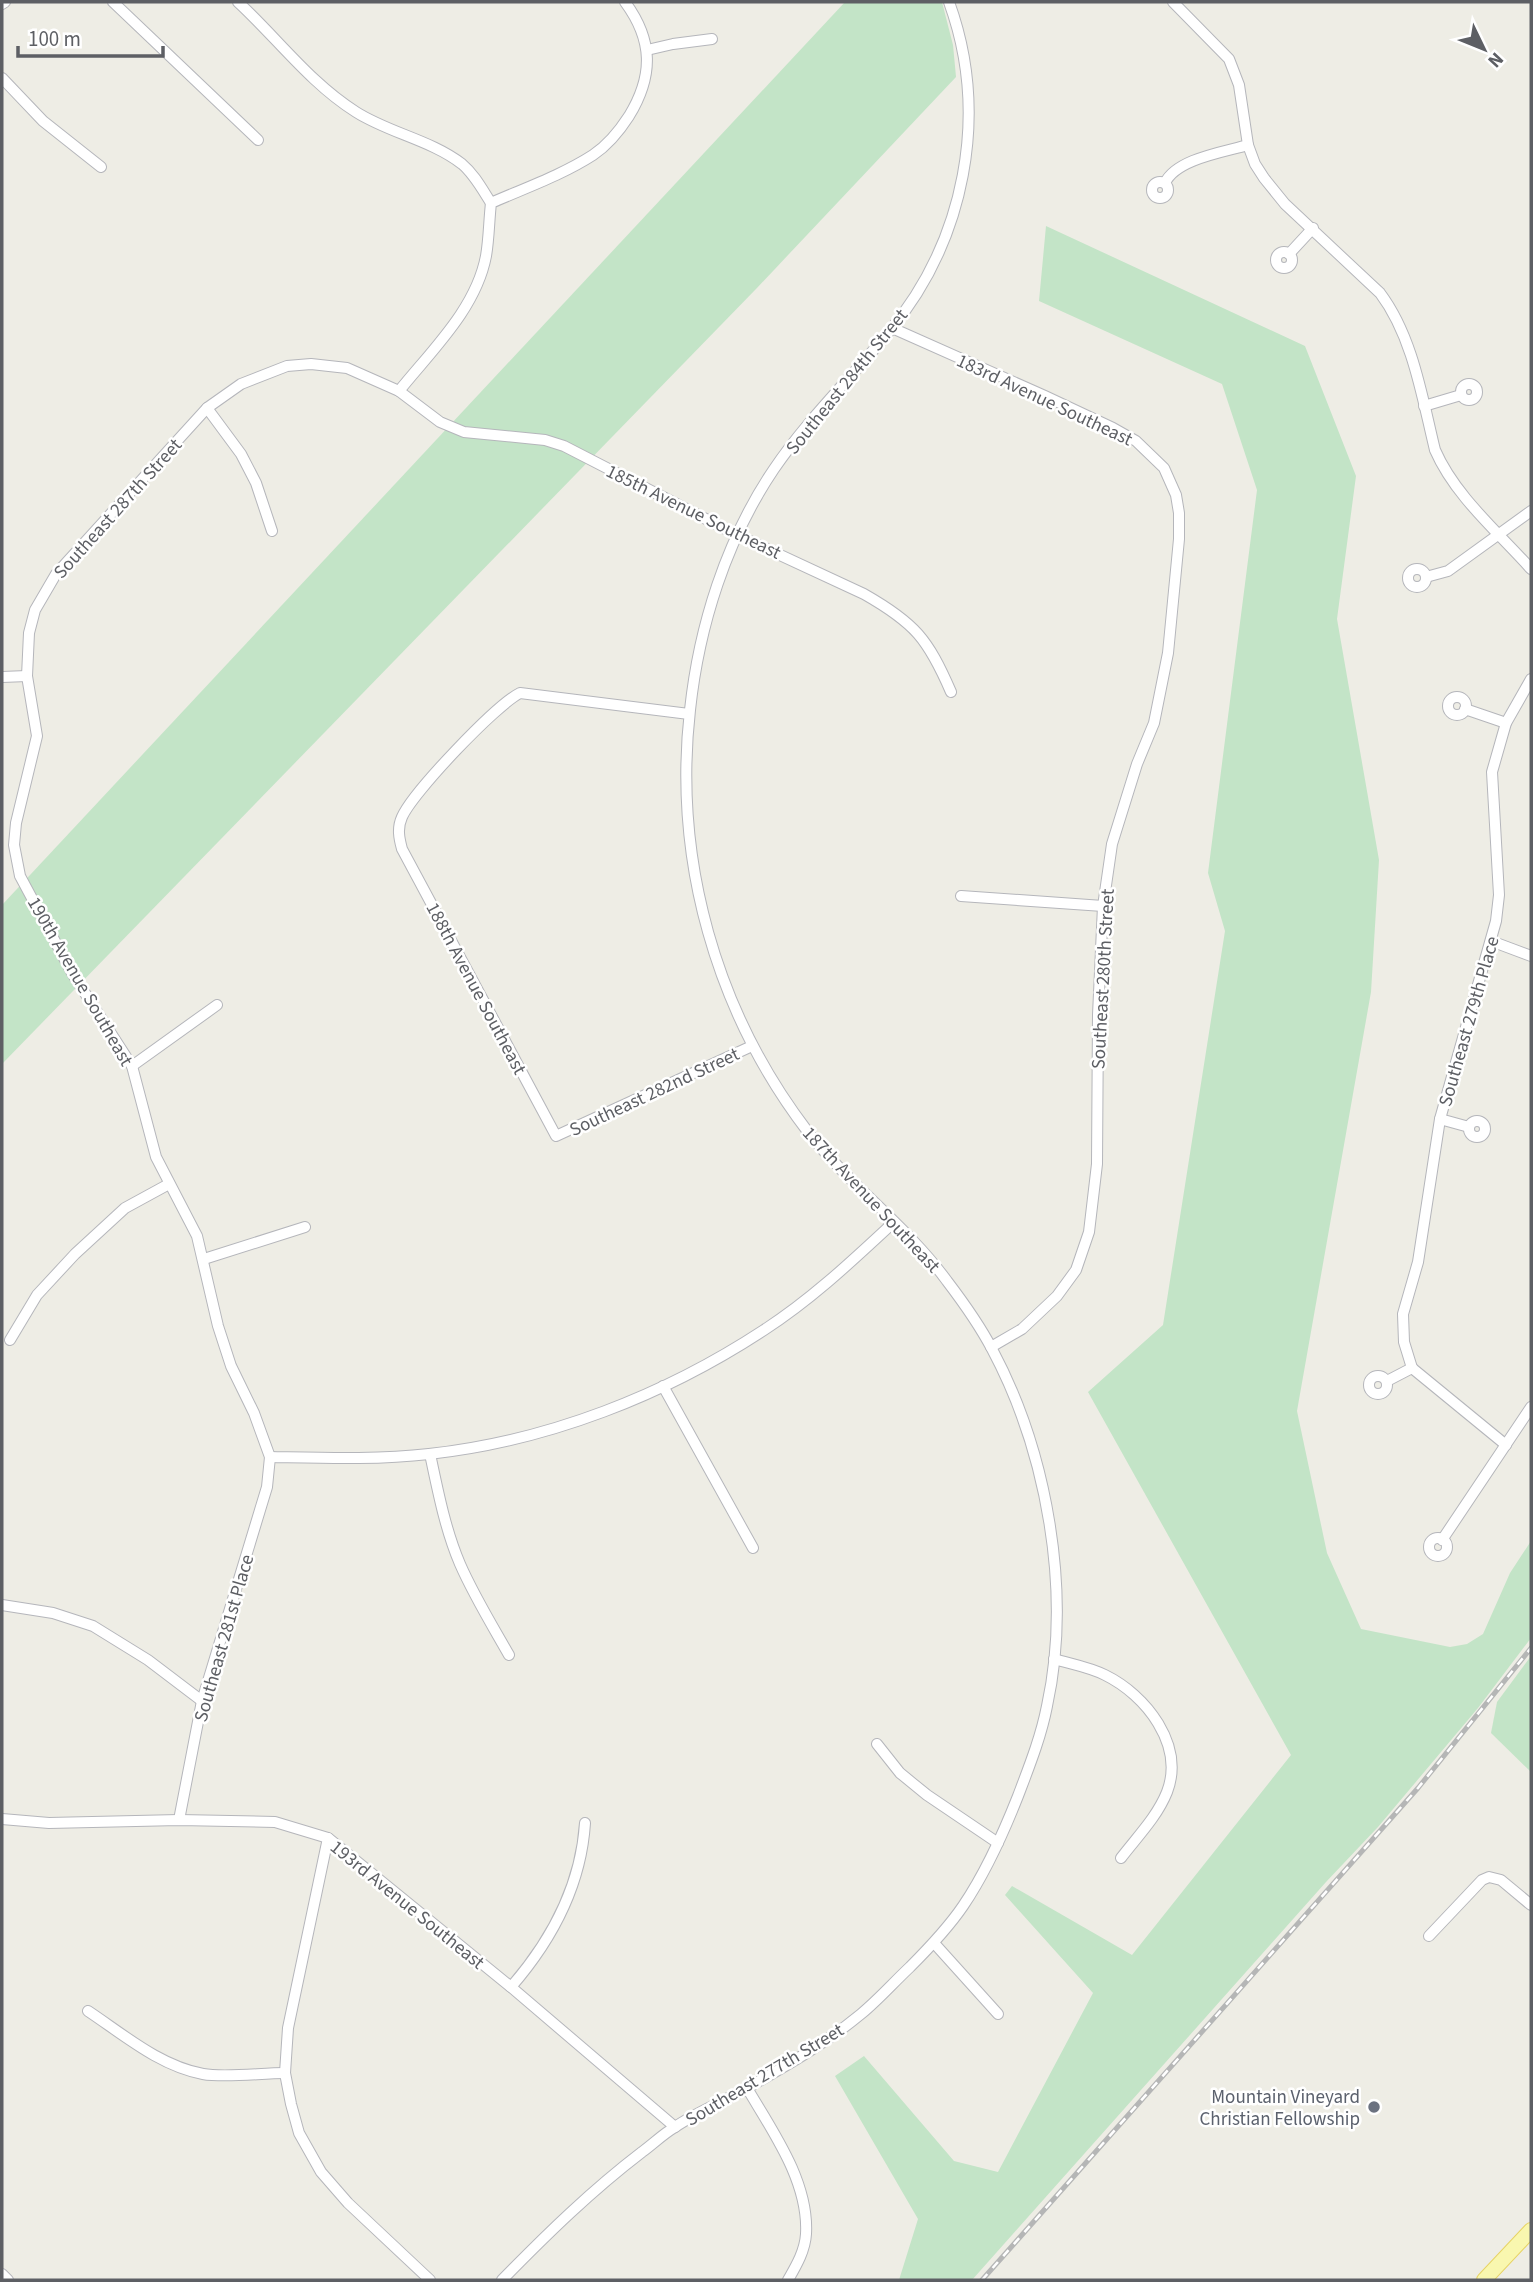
<svg xmlns="http://www.w3.org/2000/svg" width="1533" height="2282" font-family="'Source Sans 3',sans-serif">
<rect width="100%" height="100%" fill="#eeede5"/>
<!-- green -->
<g fill="#c3e4c7">
<polygon points="845,2 942,2 953,45 956,77 756,289 2,1064 2,905"/>
<polygon points="1046,226 1305,346 1356,476 1337,619 1379,860 1371,992 1297,1411 1327,1553 1361,1629 1450,1647 1467,1644 1483,1634 1510,1573 1531,1541 1531,1638 1478,1708 1378,1827 1326,1882 972,2280 899,2280 918,2219 835,2076 864,2056 954,2161 998,2172 1093,1993 1005,1895 1012,1886 1132,1955 1291,1755 1088,1392 1163,1325 1225,931 1208,873 1257,490 1222,384 1039,301"/>
<polygon points="1531,1656 1531,1772 1491,1733 1497,1702"/>
</g>
<g fill="none" stroke-linecap="round" stroke-linejoin="round">
<!-- minor casing -->
<g stroke="#b5b6bb" stroke-width="12">
<g id="minor">
<polyline points="113,2 258,140"/>
<path d="M 238,2 C 277,38 310,83 356,112 C 389,133 431,140 462,164 C 474,174 482,189 491,203"/>
<path d="M 1173,2 L 1229,59 L 1239,85 L 1248,145 L 1255,164 L 1264,178 L 1285,204 L 1380,293 C 1413,337 1422,397 1435,450 C 1455,496 1498,532 1531,569"/>
<polyline points="2,4 5,2"/>
<polyline points="647,50 673,44 712,39"/>
<polyline points="2,78 43,121 101,167"/>
<circle cx="1160" cy="190" r="8"/>
<path d="M 1165,183 C 1176,159 1224,152 1248,145"/>
<circle cx="1284" cy="260" r="8"/>
<polyline points="1289,254 1313,228"/>
<polyline points="892,328 1045,396 1113,428 1136,441 1164,468 1176,495 1179,513 1179,539 1168,653 1154,723 1137,764 1112,844 1103,906 1098,1015 1097,1164 1089,1232 1076,1270 1057,1296 1022,1329 991,1347"/>
<circle cx="1469" cy="392" r="8"/>
<path d="M 399,391 C 431,351 476,309 486,256 C 489,239 489,220 491,203 C 525,188 562,175 593,155 C 608,145 620,130 629,116 C 654,75 653,40 625,2"/>
<polyline points="1424,406 1461,395"/>
<polyline points="207,408 241,454 256,483 272,531"/>
<circle cx="1417" cy="578" r="9"/>
<polyline points="1426,577 1448,571 1531,511"/>
<polyline points="2,677 27,676"/>
<circle cx="1457" cy="706" r="9"/>
<polyline points="1465,709 1506,723"/>
<path d="M 689,714 L 520,693 C 496,705 413,792 402,817 C 397,828 399,838 402,849 L 556,1136 L 752,1046"/>
<polyline points="961,896 1103,906"/>
<polyline points="1491,941 1531,956"/>
<polyline points="132,1066 217,1005"/>
<polyline points="1440,1119 1469,1127"/>
<circle cx="1477" cy="1129" r="8"/>
<polyline points="204,1259 305,1227"/>
<polyline points="10,1340 37,1295 75,1254 125,1208 169,1184"/>
<polyline points="1412,1368 1404,1342 1403,1314 1418,1262 1440,1119 1496,921 1499,895 1492,772 1506,723 1531,679"/>
<polyline points="1412,1368 1506,1445"/>
<circle cx="1378" cy="1385" r="9"/>
<polyline points="1387,1381 1412,1368"/>
<polyline points="663,1386 753,1548"/>
<path d="M 430,1454 C 438,1491 445,1529 460,1564 C 474,1596 492,1625 509,1655"/>
<path d="M 270,1457 C 323,1458 377,1460 429,1454 C 548,1441 665,1395 764,1330 C 812,1299 853,1260 894,1222"/>
<circle cx="1438" cy="1547" r="9"/>
<polyline points="1442,1540 1531,1407"/>
<polyline points="2,1605 53,1613 93,1626 148,1660 202,1701"/>
<path d="M 1054,1659 C 1071,1664 1089,1667 1105,1675 C 1146,1695 1185,1745 1167,1792 C 1157,1817 1137,1837 1121,1858"/>
<polyline points="877,1744 900,1773 927,1795 998,1843"/>
<polyline points="2,1819 49,1823 179,1820 275,1822 328,1838 511,1987 675,2127"/>
<path d="M 179,1820 L 202,1701 L 267,1487 L 270,1457 L 254,1413 L 231,1366 L 218,1326 L 197,1236 L 156,1157 L 132,1066 L 72,973 L 20,876 L 14,845 L 16,823 L 37,736 L 27,676 L 29,633 L 35,610 L 56,574 L 207,408 L 241,384 L 287,366 L 311,364 L 347,368 L 399,391 L 440,422 L 464,432 L 545,440 L 564,446 L 737,535 L 864,594 C 915,623 928,639 951,692"/>
<polyline points="328,1838 288,2028 285,2073 291,2104 299,2133 321,2172 348,2203 430,2280"/>
<polyline points="1429,1936 1482,1880 1489,1877 1501,1880 1531,1905"/>
<polyline points="934,1943 998,2014"/>
<path d="M 511,1987 C 551,1941 581,1885 585,1823"/>
<path d="M 88,2011 C 124,2035 160,2066 203,2074 C 225,2078 261,2073 285,2073"/>
<path d="M 747,2088 C 773,2132 809,2182 806,2234 C 805,2251 796,2266 788,2280"/>
<polyline points="2,2274 8,2280"/>
<path d="M 502,2280 C 547,2234 591,2191 642,2152 C 653,2144 663,2134 675,2127 C 697,2112 723,2102 747,2088 C 786,2066 826,2043 861,2014 C 878,2000 893,1983 910,1967 C 929,1948 948,1928 963,1906 C 986,1872 1003,1834 1018,1796 C 1029,1767 1041,1737 1047,1706 C 1072,1592 1047,1452 992,1349 C 980,1326 963,1302 947,1281 C 907,1226 850,1186 808,1132 C 716,1012 673,860 690,710 C 699,626 726,540 774,469 C 808,419 850,379 888,333 C 965,241 990,115 949,2"/>
</g>
</g>
<!-- major casing -->
<g stroke="#e7d364" stroke-width="16">
<polyline id="major" points="1484,2280 1531,2230"/>
</g>
<!-- minor -->
<use href="#minor" stroke="#fff" stroke-width="10"/>
<!-- major -->
<use href="#major" stroke="#f9f7af" stroke-width="14"/>
<!-- rail casing -->
<g stroke="#b5b6b6" stroke-width="5">
<polyline id="rail" points="982,2280 1418,1788 1531,1648"/>
</g>
<!-- rail -->
<use href="#rail" stroke="#fff" stroke-width="2.5" stroke-dasharray="8" stroke-linecap="butt"/>
</g>
<!-- markers -->
<circle fill="#6b7280" stroke="#fff" stroke-width="2.5" cx="1374" cy="2107" r="7"/>
<g text-anchor="middle" stroke-width="5" stroke-linejoin="round" paint-order="stroke">
<!-- street labels -->
<g font-size="19" fill="#5d5f64" stroke="#fff">
<text transform="translate(846 381) rotate(-51)" y="7">Southeast 284th Street</text>
<text transform="translate(1045 399) rotate(25)" y="7">183rd Avenue Southeast</text>
<text transform="translate(117 508) rotate(-48)" y="7">Southeast 287th Street</text>
<text transform="translate(694 511) rotate(26)" y="7">185th Avenue Southeast</text>
<text transform="translate(1102 979) rotate(-87)" y="7">Southeast 280th Street</text>
<text transform="translate(81 981) rotate(60)" y="7">190th Avenue Southeast</text>
<text transform="translate(477 988) rotate(62)" y="7">188th Avenue Southeast</text>
<text transform="translate(1468 1021) rotate(-74)" y="7">Southeast 279th Place</text>
<text transform="translate(654 1091) rotate(-25)" y="7">Southeast 282nd Street</text>
<text transform="translate(872 1199) rotate(47)" y="7">187th Avenue Southeast</text>
<text transform="translate(223 1638) rotate(-74)" y="7">Southeast 281st Place</text>
<text transform="translate(408 1904) rotate(39)" y="7">193rd Avenue Southeast</text>
<text transform="translate(764 2074) rotate(-31)" y="7">Southeast 277th Street</text>
</g>
<!-- worship labels -->
<g font-size="19" fill="#5b616d" stroke="#fff" text-anchor="end">
<text x="1360" y="2103">Mountain Vineyard<tspan x="1360" dy="22">Christian Fellowship</tspan></text>
</g>
</g>
<!-- border -->
<rect width="1533" height="2282" fill="none" stroke="#5d5f64" stroke-width="7"/>
<!-- north arrow -->
<g transform="translate(1484 49) rotate(133)" stroke="#ffffff" stroke-width="5" paint-order="stroke">
<path d="M0-5L12 26L0 18L-12 26Z" fill="#5d5f64"/>
<text y="-10" font-size="19" font-weight="bold" text-anchor="middle" fill="#5d5f64">N</text>
</g>
<!-- scale -->
<path d="M18 46v10h145v-10" fill="none" stroke="#5d5f64" stroke-width="3.5"/>
<text x="28" y="46" font-size="21" fill="#5d5f64" stroke="#ffffff" stroke-width="5" paint-order="stroke">100 m</text>
</svg>
